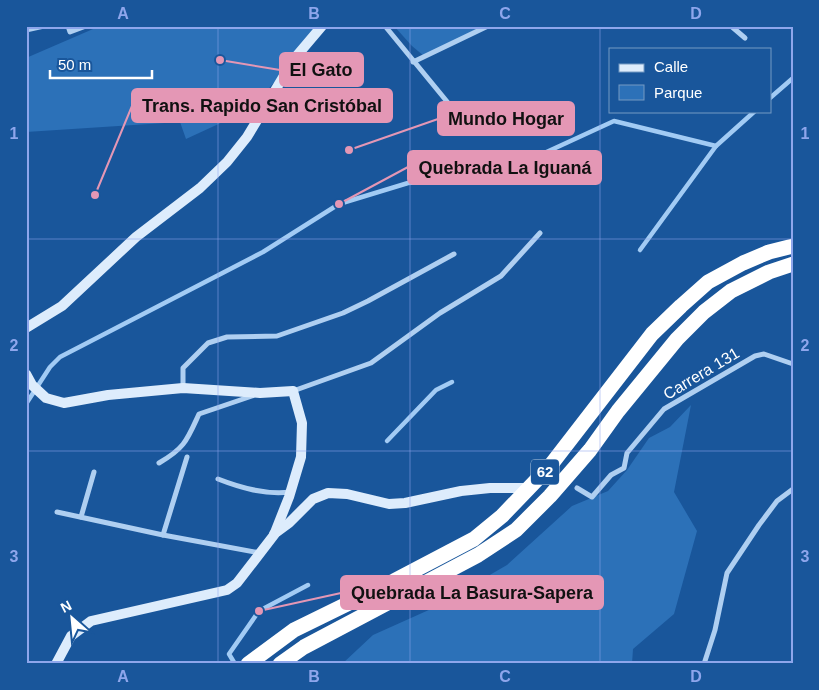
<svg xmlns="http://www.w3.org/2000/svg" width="819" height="690" font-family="Arial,sans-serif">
<rect width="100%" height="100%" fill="#19569b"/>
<!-- green -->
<g fill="#2c71b8">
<polygon points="100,26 328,26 307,40 292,62 256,103 225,121 186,139 180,122 26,132 26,58"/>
<polygon points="394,26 483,26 424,56 412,46"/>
<polygon points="691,405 674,492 697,531 674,614 633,649 632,664 342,664 373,635 431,609 507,565 572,506 608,491 627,470 649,438 670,427"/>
</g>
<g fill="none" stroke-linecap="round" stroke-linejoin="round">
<!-- stream -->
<g stroke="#a2cbf4" stroke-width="4.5">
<polyline points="770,98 793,78"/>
<polyline points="640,250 716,146"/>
<polyline points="26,404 50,367 60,357 263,252 339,204 408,183 492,177 614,121 716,146 755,111"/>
<polyline points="387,441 436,390 452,382"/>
<polyline points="235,664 229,654 259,611 308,585"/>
</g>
<!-- street -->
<g stroke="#afcff1" stroke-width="5">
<polyline points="68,26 70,32 86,26"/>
<polyline points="385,26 458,115"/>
<polyline points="731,26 745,38"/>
<polyline points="26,30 44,26"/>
<polyline points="413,62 488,26"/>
<polyline points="183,388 183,368 208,343 227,337 277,336 343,313 368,301 454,254"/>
<polyline points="293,391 371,363 440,313 501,276 540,233"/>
<path d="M 159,463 C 185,448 187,440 199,414 L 252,396"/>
<path d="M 218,479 C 241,488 265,495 290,492"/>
<polyline points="577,488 592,497 611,475 624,468 627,453 664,409 755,356 764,354 793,364"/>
<polyline points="57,512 163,535 260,553"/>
<polyline points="81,517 94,472"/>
<polyline points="163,535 187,457"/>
<polyline points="704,664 715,630 727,573 759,525 777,501 793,489"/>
</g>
<!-- secondary -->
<g stroke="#ddecfc" stroke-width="10">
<polyline points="26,328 62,306 136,237 200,188 227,162 247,137 294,59 322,26"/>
<polyline points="26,374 32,385 46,398 64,403 108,395 183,388 260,393 293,391 302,423 301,457 289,497 274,535 237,583 227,590 91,621 71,636 56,664"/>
<polyline points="274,534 289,523 313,499 328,493 347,494 389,504 405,503 461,491 490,488 531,488"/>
</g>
<!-- highway -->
<g stroke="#fff" stroke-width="15">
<polyline points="248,664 294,630 394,581 474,539 502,516 550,466 652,334 681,306 708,282 743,263 769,252 793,246"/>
<polyline points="280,664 304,647 478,555 516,530 550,496 590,450 618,411 677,339 704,312 731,291 769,272 793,264"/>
</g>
</g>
<!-- grid -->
<path fill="none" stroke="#8ea6ec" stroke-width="1" stroke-opacity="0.55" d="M 218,26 L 218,664M 410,26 L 410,664M 600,26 L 600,664M 26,239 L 793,239M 26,451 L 793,451"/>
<g text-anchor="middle" stroke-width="4" stroke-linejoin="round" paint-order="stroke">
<!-- shield labels -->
<rect fill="#19569b" stroke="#bacce1" stroke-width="1" x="531" y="459.5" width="28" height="25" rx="4"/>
<g font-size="15" font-weight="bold" fill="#fff">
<text x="545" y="477">62</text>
</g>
<!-- street labels -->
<g font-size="16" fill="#fff" stroke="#19569b">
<text transform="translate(701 373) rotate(-31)" y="6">Carrera 131</text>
</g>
</g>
<!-- callouts -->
<path fill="none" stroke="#e497b5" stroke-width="2" d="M220 60L280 70M95 195L132 106M349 150L438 119M339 204L408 167M259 611L341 593"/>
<g fill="#e497b5" stroke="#19569b" stroke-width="2">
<circle cx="220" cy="60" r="5"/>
<circle cx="95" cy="195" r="5"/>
<circle cx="349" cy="150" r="5"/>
<circle cx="339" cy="204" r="5"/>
<circle cx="259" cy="611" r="5"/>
</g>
<g fill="#e497b5" stroke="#e497b5" stroke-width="2">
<rect x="280" y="53" width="83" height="33" rx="5"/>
<rect x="132" y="89" width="260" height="33" rx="5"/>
<rect x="438" y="102" width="136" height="33" rx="5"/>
<rect x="408" y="151" width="193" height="33" rx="5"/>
<rect x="341" y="576" width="262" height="33" rx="5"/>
</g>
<g font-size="18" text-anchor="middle" font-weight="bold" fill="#111">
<text x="321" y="76">El Gato</text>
<text x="262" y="112">Trans. Rapido San Cristóbal</text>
<text x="506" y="125">Mundo Hogar</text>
<text x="505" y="174">Quebrada La Iguaná</text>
<text x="472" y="599">Quebrada La Basura-Sapera</text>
</g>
<!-- border -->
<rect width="819" height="690" fill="none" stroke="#19569b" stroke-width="55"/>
<!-- legend -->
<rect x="609" y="48" width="162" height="65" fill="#19569b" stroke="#759ac3"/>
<rect x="619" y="64" width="25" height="8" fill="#ddecfc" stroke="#759ac3"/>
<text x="654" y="72" font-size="15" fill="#ffffff">Calle</text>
<rect x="619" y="85" width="25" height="15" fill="#2c71b8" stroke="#759ac3"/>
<text x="654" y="98" font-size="15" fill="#ffffff">Parque</text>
<!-- north arrow -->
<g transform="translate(72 618) rotate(333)" stroke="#19569b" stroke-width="4" paint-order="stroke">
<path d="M0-4L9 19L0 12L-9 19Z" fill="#ffffff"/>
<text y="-8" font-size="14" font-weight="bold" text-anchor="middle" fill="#ffffff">N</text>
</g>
<!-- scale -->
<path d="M50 70v8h102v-8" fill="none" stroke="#ffffff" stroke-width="2.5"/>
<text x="58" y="70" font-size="15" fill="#ffffff" stroke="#19569b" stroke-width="4" paint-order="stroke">50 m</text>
<rect x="28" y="28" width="764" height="634" fill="none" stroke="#8ea6ec" stroke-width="2"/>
<g font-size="16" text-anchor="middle" font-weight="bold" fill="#8ea6ec">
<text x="123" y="19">A</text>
<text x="314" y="19">B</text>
<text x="505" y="19">C</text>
<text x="696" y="19">D</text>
<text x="14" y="139">1</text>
<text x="805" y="139">1</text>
<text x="14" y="351">2</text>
<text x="805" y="351">2</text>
<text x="14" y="562">3</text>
<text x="805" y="562">3</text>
<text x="123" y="682">A</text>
<text x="314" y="682">B</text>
<text x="505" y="682">C</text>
<text x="696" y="682">D</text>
</g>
</svg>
